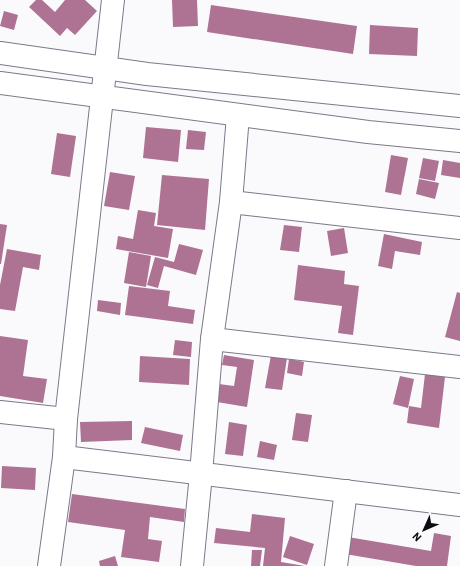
<svg xmlns="http://www.w3.org/2000/svg" width="460" height="566" font-family="Barlow,sans-serif">
<rect width="100%" height="100%" fill="#fafafd"/>
<!-- building -->
<g fill="#ae7393">
<polygon points="36,0 42,0 55,12 65,0 85,0 97,11 75,35 67,28 60,36 29,7"/>
<polygon points="172,0 197,0 198,26 173,27"/>
<polygon points="211,5 357,26 353,54 207,32"/>
<polygon points="4,11 18,15 14,30 0,26"/>
<polygon points="370,25 418,28 417,56 369,54"/>
<polygon points="146,127 181,130 178,162 143,158"/>
<polygon points="188,130 206,132 204,150 186,149"/>
<polygon points="57,133 76,136 70,177 51,174"/>
<polygon points="391,155 408,158 401,195 385,192"/>
<polygon points="423,158 439,161 435,181 419,178"/>
<polygon points="443,160 460,163 460,178 441,175"/>
<polygon points="110,172 135,176 129,210 104,206"/>
<polygon points="162,175 209,179 205,230 157,225"/>
<polygon points="419,179 439,183 435,199 416,194"/>
<polygon points="138,210 156,213 154,226 173,229 168,258 116,249 118,236 133,239"/>
<polygon points="0,224 7,225 1,264 0,264"/>
<polygon points="284,225 302,227 299,252 280,250"/>
<polygon points="344,228 348,253 331,256 327,231"/>
<polygon points="384,234 422,242 420,255 395,251 392,269 378,266"/>
<polygon points="179,244 203,250 196,275 164,266 158,288 147,285 155,257 174,262"/>
<polygon points="7,249 41,255 39,270 23,267 15,311 0,309 0,285"/>
<polygon points="129,252 151,256 146,287 124,283"/>
<polygon points="298,265 345,271 344,284 359,286 353,335 338,333 342,306 294,300"/>
<polygon points="129,286 170,291 168,306 195,310 193,324 125,315"/>
<polygon points="457,292 460,293 460,341 445,337"/>
<polygon points="98,300 121,303 120,315 97,311"/>
<polygon points="0,336 28,340 23,376 47,379 43,403 0,396"/>
<polygon points="175,340 192,342 191,357 173,355"/>
<polygon points="224,355 254,360 247,407 217,402 219,384 234,386 237,367 222,365"/>
<polygon points="271,355 287,358 282,390 265,388"/>
<polygon points="140,356 190,359 189,385 139,382"/>
<polygon points="289,359 304,362 302,376 287,373"/>
<polygon points="425,374 445,377 439,428 407,423 409,406 421,408"/>
<polygon points="400,376 414,379 408,408 393,404"/>
<polygon points="296,413 312,415 308,442 292,440"/>
<polygon points="132,421 132,440 81,442 80,422"/>
<polygon points="229,422 247,425 243,456 225,454"/>
<polygon points="145,427 183,435 180,451 141,443"/>
<polygon points="260,441 277,445 274,460 257,457"/>
<polygon points="2,466 36,468 35,490 1,488"/>
<polygon points="72,494 185,509 184,522 150,517 148,539 162,541 159,562 121,557 125,530 68,522"/>
<polygon points="252,514 285,518 281,562 305,566 263,566 265,548 214,543 216,528 250,532"/>
<polygon points="434,533 451,536 447,566 416,566 345,554 348,537 431,551"/>
<polygon points="290,536 314,544 307,565 283,557"/>
<polygon points="252,550 262,550 260,566 251,566"/>
<polygon points="115,556 118,566 100,566 99,561"/>
</g>
<g fill="none" stroke-linecap="round" stroke-linejoin="round">
<!-- minor casing -->
<g stroke="#7c7988" stroke-width="24">
<g id="minor">
<polyline points="231,202 460,228"/>
<polyline points="212,339 460,367"/>
<polyline points="0,412 66,419"/>
<polyline points="64,457 460,505"/>
<polyline points="49,566 64,457 66,419 113,0"/>
<polyline points="192,566 201,474 212,339 231,202 238,115"/>
<polyline points="336,566 346,491"/>
</g>
</g>
<!-- tertiary casing -->
<g stroke="#7c7988" stroke-width="24">
<g id="tertiary">
<polyline points="0,53 147,74 460,106"/>
<polyline points="0,83 368,132 460,141"/>
</g>
</g>
<!-- minor -->
<use href="#minor" stroke="#fff" stroke-width="22"/>
<!-- tertiary -->
<use href="#tertiary" stroke="#fff" stroke-width="22"/>
</g>
<!-- north arrow -->
<g transform="translate(424 530) rotate(225)" stroke="#fafafd" stroke-width="3" paint-order="stroke">
<path d="M0-3L7 15L0 10L-7 15Z" fill="#0c0b10"/>
<text y="-6" font-size="11" font-weight="bold" text-anchor="middle" fill="#0c0b10">N</text>
</g>
</svg>
